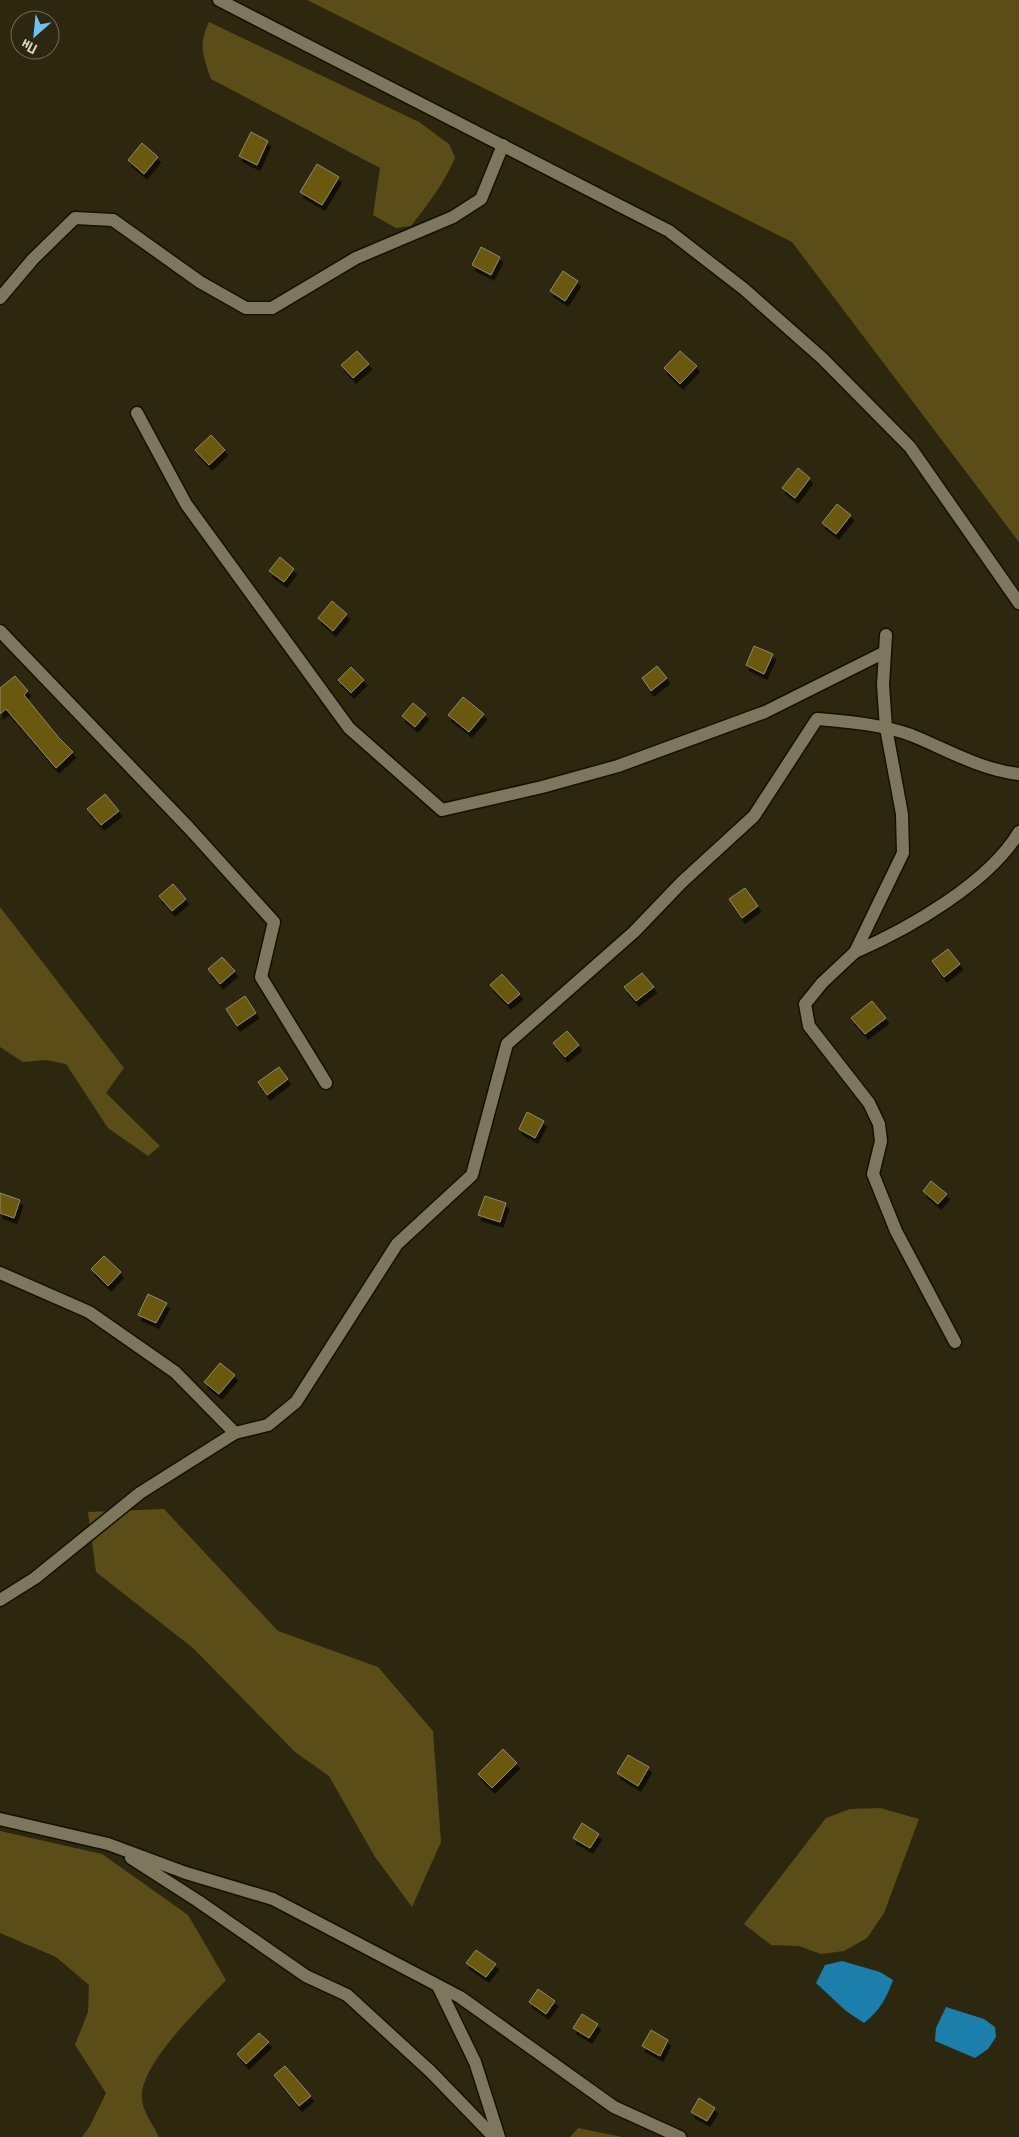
<svg xmlns="http://www.w3.org/2000/svg" width="1019" height="2137" font-family="'Roboto Condensed',sans-serif">
<defs>
<filter id="shadow"><feDropShadow dx="3" dy="5.5" stdDeviation="0" flood-color="#0009"/></filter>
</defs>
<rect width="100%" height="100%" fill="#2d2710"/>
<!-- green -->
<g fill="#5a4d18">
<polygon points="307,0 1019,0 1019,542 792,242"/>
<path d="M 209,22 L 419,122 L 449,144 L 455,158 C 444,183 429,203 411,226 L 396,228 L 373,215 L 380,168 L 211,79 C 203,56 198,45 209,22 Z"/>
<polygon points="0,907 124,1068 106,1093 160,1146 148,1156 108,1128 66,1064 46,1060 23,1062 0,1047"/>
<polygon points="164,1509 278,1631 378,1667 433,1731 441,1842 412,1907 375,1857 329,1776 295,1752 193,1648 96,1572 88,1512"/>
<polygon points="880,1808 919,1819 884,1913 867,1938 844,1951 821,1954 799,1946 771,1945 744,1924 826,1818 850,1809"/>
<path d="M 0,1831 L 102,1854 L 188,1915 L 226,1980 C 203,2005 140,2063 142,2098 C 142,2111 154,2126 159,2137 L 82,2137 L 90,2126 L 106,2093 L 75,2045 L 88,2012 L 89,1985 L 56,1957 L 0,1933 Z"/>
<polygon points="578,2128 622,2137 570,2137"/>
</g>
<!-- water -->
<g fill="#1b7eab">
<path d="M 842,1961 L 880,1972 L 893,1980 C 886,1999 880,2010 864,2023 L 846,2011 L 816,1983 L 825,1965 Z"/>
<polygon points="946,2007 984,2019 995,2027 996,2037 988,2049 975,2058 935,2041 936,2028"/>
</g>
<!-- building -->
<g fill="#695811" stroke="#8f886e" filter="url(#shadow)">
<polygon points="251,132 268,141 257,165 239,156"/>
<polygon points="142,143 158,157 144,174 128,160"/>
<polygon points="317,164 339,177 322,205 300,192"/>
<polygon points="481,247 500,257 491,275 472,265"/>
<polygon points="563,271 578,281 565,301 550,291"/>
<polygon points="357,351 369,364 353,378 341,365"/>
<polygon points="680,351 697,366 680,384 664,368"/>
<polygon points="211,435 225,450 209,465 195,450"/>
<polygon points="798,468 810,478 795,498 782,488"/>
<polygon points="837,504 851,515 836,534 822,523"/>
<polygon points="280,557 294,569 284,582 269,571"/>
<polygon points="332,601 347,614 333,631 318,618"/>
<polygon points="754,646 773,654 764,674 746,665"/>
<polygon points="657,666 667,678 651,691 642,678"/>
<polygon points="351,667 364,680 351,693 338,680"/>
<polygon points="15,676 28,691 24,695 59,738 73,752 56,768 6,709 0,714 0,688"/>
<polygon points="463,697 484,714 469,732 448,715"/>
<polygon points="413,703 426,714 415,727 402,716"/>
<polygon points="105,794 119,811 101,825 87,809"/>
<polygon points="173,884 186,899 172,911 159,896"/>
<polygon points="745,888 758,906 742,918 729,899"/>
<polygon points="948,949 960,964 944,977 932,961"/>
<polygon points="222,957 235,971 220,984 208,969"/>
<polygon points="642,973 654,987 636,1001 624,987"/>
<polygon points="502,974 520,994 508,1004 490,985"/>
<polygon points="245,996 256,1013 237,1026 226,1009"/>
<polygon points="872,1001 886,1018 865,1034 851,1018"/>
<polygon points="567,1031 579,1045 565,1057 553,1043"/>
<polygon points="279,1067 288,1079 267,1095 258,1082"/>
<polygon points="527,1112 544,1121 535,1138 519,1129"/>
<polygon points="931,1181 947,1194 938,1204 923,1191"/>
<polygon points="0,1193 20,1200 14,1218 0,1213"/>
<polygon points="485,1196 506,1203 500,1222 478,1215"/>
<polygon points="104,1256 121,1272 108,1286 91,1269"/>
<polygon points="148,1294 167,1303 156,1323 138,1315"/>
<polygon points="220,1363 235,1375 219,1394 204,1382"/>
<polygon points="503,1749 517,1763 492,1788 478,1774"/>
<polygon points="628,1755 649,1767 638,1786 617,1773"/>
<polygon points="582,1823 599,1834 590,1848 573,1838"/>
<polygon points="476,1950 496,1964 486,1977 466,1963"/>
<polygon points="538,1989 555,2001 546,2014 529,2002"/>
<polygon points="582,2014 598,2024 589,2038 573,2028"/>
<polygon points="651,2030 668,2040 660,2056 642,2046"/>
<polygon points="259,2033 269,2042 246,2064 237,2054"/>
<polygon points="285,2066 311,2096 299,2106 274,2075"/>
<polygon points="699,2098 715,2108 707,2121 691,2112"/>
</g>
<g fill="none" stroke-linecap="round" stroke-linejoin="round">
<!-- minor casing -->
<g stroke="#151000" stroke-width="15">
<g id="minor">
<polyline points="0,298 33,259 75,218 113,220 200,282 246,308 272,308 356,258 453,217 481,199 503,145"/>
<polyline points="137,413 186,504 349,728 442,810 542,787 618,766 765,712 885,652"/>
<polyline points="0,631 189,828 274,922 261,977 326,1083"/>
<polyline points="886,635 883,685 886,728 902,814 903,853 855,952 822,983 805,1004 809,1026 869,1103 879,1124 881,1141 873,1174 896,1231 955,1342"/>
<path d="M 855,952 C 908,929 989,883 1019,832"/>
<path d="M 0,1273 L 89,1312 L 175,1372 L 235,1433 L 268,1425 L 296,1402 L 397,1244 L 472,1175 L 507,1044 L 634,932 L 682,882 L 754,816 L 817,719 C 849,722 880,724 911,735 C 946,749 981,770 1019,774"/>
<polyline points="0,1600 35,1578 140,1493 235,1433"/>
<polyline points="0,1819 108,1844 186,1873 273,1899 460,1997 614,2107 680,2137"/>
<polyline points="131,1858 198,1901 306,1976 347,1995 430,2071 494,2137"/>
<polyline points="438,1986 475,2062 499,2137"/>
</g>
</g>
<!-- tertiary casing -->
<g stroke="#151000" stroke-width="15">
<polyline id="tertiary" points="219,0 669,231 744,289 822,358 910,447 1019,603"/>
</g>
<!-- minor -->
<use href="#minor" stroke="#7e775e" stroke-width="12"/>
<!-- tertiary -->
<use href="#tertiary" stroke="#7e775e" stroke-width="12"/>
</g>
<!-- north arrow -->
<g transform="translate(35 35) rotate(207)"><circle r="24" fill="#2d2710" stroke="#716c59"/>
<path d="M0-4L9 19L0 12L-9 19Z" fill="#6dc2f3"/>
<text y="-8" font-size="14" font-weight="bold" text-anchor="middle" fill="#d7d4c6">Пн</text>
</g>
</svg>
